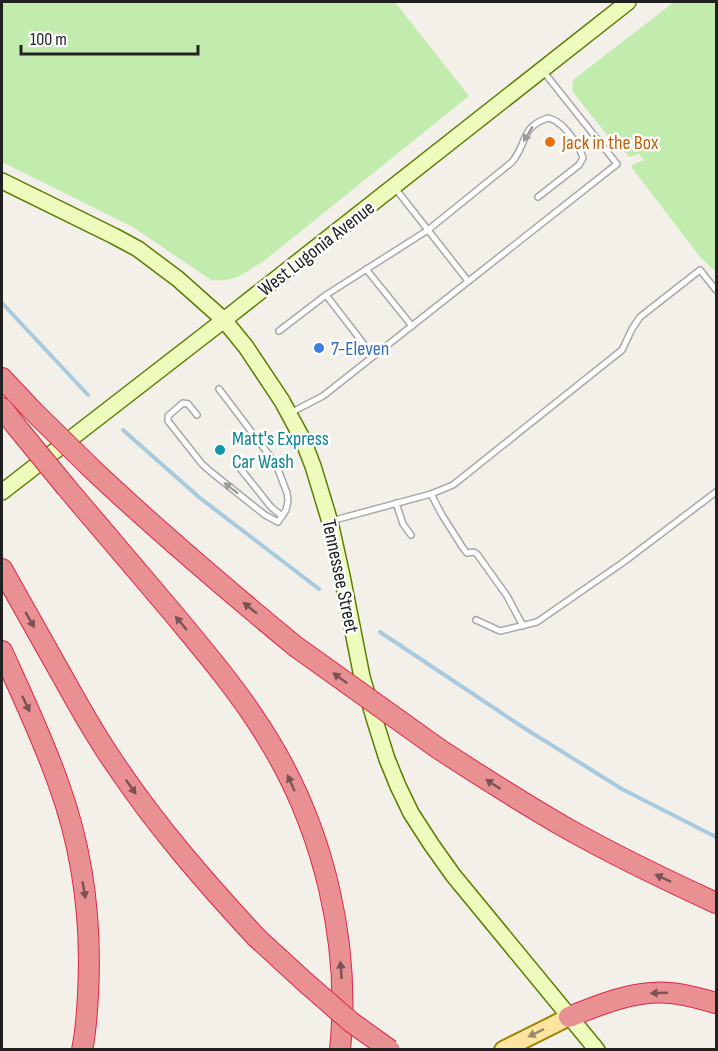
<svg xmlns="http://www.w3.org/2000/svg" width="718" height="1051" font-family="'Sofia Sans Condensed',sans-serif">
<rect width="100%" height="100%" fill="#f2f0e8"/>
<!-- grass -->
<g fill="#c2ebae">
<path d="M 2,2 L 395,2 L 469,96 L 265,260 C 250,269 235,283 216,280 L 213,281 L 131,226 L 2,162 Z"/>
<polygon points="674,2 716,2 716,272 701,258 632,168 632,165 644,160 639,154 629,157 623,150 620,151 572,91 573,80 577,77"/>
</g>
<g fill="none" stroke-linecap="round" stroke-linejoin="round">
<!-- stream -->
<g stroke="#a8cadf" stroke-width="4">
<polyline points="2,303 88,395"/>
<polyline points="123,430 200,498 319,589"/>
<polyline points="380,632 521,726 622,789 716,837"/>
</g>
<!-- lane casing -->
<g stroke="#a8a8a8" stroke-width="8">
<g id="lane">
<polyline points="395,188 468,281"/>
<polyline points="366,269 412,326"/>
<path d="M 326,295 L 428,230 L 512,162 C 528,143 520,127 548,118 C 551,119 555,120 557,122 C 567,128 580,147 583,158 L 579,165 L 538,197"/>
<polyline points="279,331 326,295 373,356"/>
<polyline points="290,413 323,396 617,164 543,71"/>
<polyline points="197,415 188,404 183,403 168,416 168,421 202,464 211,472 265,515 278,522 286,510 288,501 287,493 276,464 219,389"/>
<polyline points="239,467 271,507 282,516"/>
<polyline points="431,494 442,515 463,548 467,553 474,552 477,554 507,596 523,626"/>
<polyline points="396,503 403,524 411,535"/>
<polyline points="331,521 431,494 453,485 622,350 632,329 640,317 700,270 716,290"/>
<polyline points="476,620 500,631 537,622 625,561 716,492"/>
</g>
</g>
<!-- secondary casing -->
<g stroke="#5c7d03" stroke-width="18">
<g id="secondary">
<polyline points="2,181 114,236 138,249 178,279 224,320 246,347 282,401 302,438 313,466 330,522 342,576 362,677 375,721 387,759 398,786 411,813 431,844 453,875 597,1050"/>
<polyline points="2,492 224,320 628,2"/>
</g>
</g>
<!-- primary casing -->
<g stroke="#9e8400" stroke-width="20">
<polyline id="primary" points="503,1050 569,1017"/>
</g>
<!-- highway casing -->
<g stroke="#de2647" stroke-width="22">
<g id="highway">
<polyline points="2,378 32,410"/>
<polyline points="2,408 16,426"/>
<path d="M 89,466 C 155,529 225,588 295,646"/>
<path d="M 66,487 C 102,529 137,571 172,612 C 206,653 241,694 268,739 C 324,830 351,944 340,1050"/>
<path d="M 2,569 C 23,607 44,644 65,681 C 81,710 98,740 117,767 C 158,828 206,883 256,937"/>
<path d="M 2,651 C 22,695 43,739 59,785 C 84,854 92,922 88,995 C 87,1014 86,1031 82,1050"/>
<path d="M 439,749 C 482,777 524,804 568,829 C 616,856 666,880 716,903"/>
<path d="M 569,1017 C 601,1004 635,990 670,993 C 686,994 701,999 716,1003"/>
</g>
</g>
<!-- lane -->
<use href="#lane" stroke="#fff" stroke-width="5"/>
<!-- secondary -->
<use href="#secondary" stroke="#edfbbd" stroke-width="15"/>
<!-- primary -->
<use href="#primary" stroke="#fde5a1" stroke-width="16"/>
<!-- highway -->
<use href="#highway" stroke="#e99092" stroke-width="20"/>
<!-- highway-bridge casing -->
<g stroke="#de2647" stroke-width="22" stroke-linecap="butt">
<g id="highway-bridge">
<polyline points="32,410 89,466"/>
<polyline points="16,426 66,487"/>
<polyline points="295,646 439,749"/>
<polyline points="256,937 305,982 351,1022 390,1050"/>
</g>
</g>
<!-- highway-bridge -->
<use href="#highway-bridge" stroke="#e99092" stroke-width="20"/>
</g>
<!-- one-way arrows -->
<defs><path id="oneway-solid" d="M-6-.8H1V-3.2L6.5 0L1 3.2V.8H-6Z" transform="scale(1.5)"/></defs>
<g fill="#9b9b9b">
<use href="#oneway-solid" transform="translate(528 134) rotate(121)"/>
<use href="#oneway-solid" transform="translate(231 488) rotate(-142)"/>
</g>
<g fill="#7b5354">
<use href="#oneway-solid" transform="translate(250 608) rotate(-141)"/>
<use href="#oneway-solid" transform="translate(30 620) rotate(60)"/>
<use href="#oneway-solid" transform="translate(181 623) rotate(-130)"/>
<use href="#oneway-solid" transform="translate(340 678) rotate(-144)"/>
<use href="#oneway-solid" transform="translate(26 704) rotate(65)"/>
<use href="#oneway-solid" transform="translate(291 783) rotate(-114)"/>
<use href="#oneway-solid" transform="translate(493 784) rotate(-147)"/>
<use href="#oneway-solid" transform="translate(131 787) rotate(55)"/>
<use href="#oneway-solid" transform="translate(663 878) rotate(-155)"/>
<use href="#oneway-solid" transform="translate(84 890) rotate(80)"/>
<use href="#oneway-solid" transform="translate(341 970) rotate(-94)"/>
<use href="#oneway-solid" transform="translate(659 993) rotate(178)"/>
</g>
<use fill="#9a8d67" href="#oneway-solid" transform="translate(536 1033) rotate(154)"/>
<!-- markers -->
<circle fill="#e8710a" stroke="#fff" stroke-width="2" cx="550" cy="142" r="6"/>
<circle fill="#3f7fe0" stroke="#fff" stroke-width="2" cx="319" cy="348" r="6"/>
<circle fill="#0f9aa8" stroke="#fff" stroke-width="2" cx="220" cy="450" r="6"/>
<g text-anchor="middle" stroke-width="5" stroke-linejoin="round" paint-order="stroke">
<!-- food labels -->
<g font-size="20" fill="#c56008" stroke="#fff" text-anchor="start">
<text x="562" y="149">Jack in the Box</text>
</g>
<!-- street labels -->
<g font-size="20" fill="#212121" stroke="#fff">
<text transform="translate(316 248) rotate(-38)" y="7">West Lugonia Avenue</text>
<text transform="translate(341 576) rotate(78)" y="7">Tennessee Street</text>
</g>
<!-- shop labels -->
<g font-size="20" fill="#366cbe" stroke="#fff" text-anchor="start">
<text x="331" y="355">7-Eleven</text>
</g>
<!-- culture labels -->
<g font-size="20" fill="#0d838f" stroke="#fff" text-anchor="start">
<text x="232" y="445">Matt's Express<tspan x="232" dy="23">Car Wash</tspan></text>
</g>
</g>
<!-- border -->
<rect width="718" height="1051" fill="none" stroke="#212121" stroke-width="6"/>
<!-- scale -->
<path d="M21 45v9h177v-9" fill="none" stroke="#212121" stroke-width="3"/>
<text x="30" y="45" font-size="18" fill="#212121" stroke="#ffffff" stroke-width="4.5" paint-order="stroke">100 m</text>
</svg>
